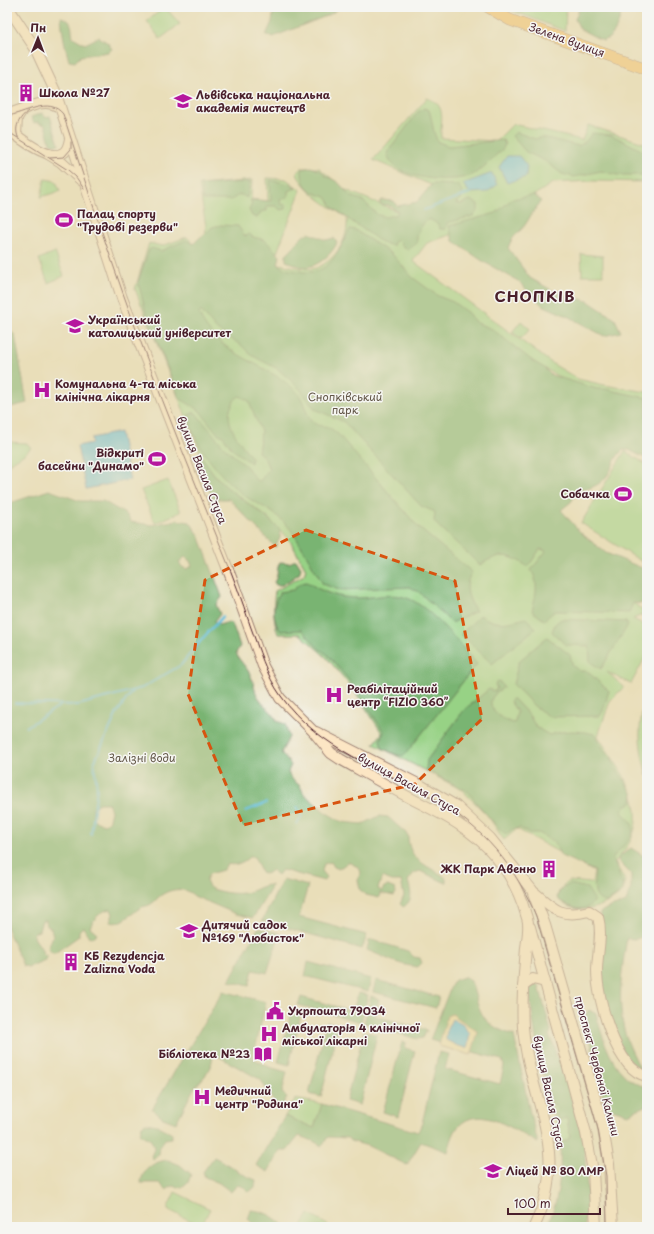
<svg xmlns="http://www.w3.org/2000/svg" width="654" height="1234" font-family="'Playpen Sans',sans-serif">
<rect width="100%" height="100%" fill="#f6f6f2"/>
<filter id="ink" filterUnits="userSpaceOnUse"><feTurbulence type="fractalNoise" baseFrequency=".025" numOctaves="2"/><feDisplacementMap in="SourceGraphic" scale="8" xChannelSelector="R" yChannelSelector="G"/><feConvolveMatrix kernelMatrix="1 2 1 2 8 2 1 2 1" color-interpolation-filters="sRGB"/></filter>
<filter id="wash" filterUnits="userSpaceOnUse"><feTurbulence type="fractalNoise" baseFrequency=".012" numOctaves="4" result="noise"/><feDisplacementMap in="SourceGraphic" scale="16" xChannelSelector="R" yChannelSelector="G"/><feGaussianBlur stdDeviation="0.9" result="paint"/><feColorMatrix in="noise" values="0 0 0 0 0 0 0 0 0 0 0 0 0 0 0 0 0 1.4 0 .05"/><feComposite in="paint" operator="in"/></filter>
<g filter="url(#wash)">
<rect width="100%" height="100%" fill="#e9deb9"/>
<!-- green -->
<g fill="#97d285" stroke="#707858">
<polygon points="165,7 180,24 160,39 147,21"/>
<polygon points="503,7 564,7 566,9 565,31"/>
<path d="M 427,98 C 448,105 440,120 441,138 L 496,141 L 513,124 L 582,140 L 588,125 L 647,144 L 647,182 L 592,181 L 553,183 L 519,205 L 488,249 L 450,235 L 427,243 L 413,261 L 553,364 L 578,379 L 604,385 L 647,392 L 647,398 L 607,393 L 571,384 L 534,362 L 461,476 L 647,613 L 633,619 L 647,626 L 647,654 L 631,684 L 607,672 L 624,687 L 610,701 L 598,736 C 617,767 649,801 631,840 C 627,848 620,855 615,862 L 625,881 L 623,892 C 603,908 577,919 557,898 L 559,891 L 568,881 L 592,883 L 594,872 L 517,829 L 504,840 L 488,816 L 462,790 L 374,744 L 382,733 L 354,690 L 327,658 L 300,634 L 278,634 C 273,619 273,606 275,591 L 304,575 L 306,569 L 289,539 L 268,518 L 225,486 L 205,464 L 135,289 L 149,243 L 162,246 L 187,237 L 194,244 L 204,247 L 206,227 L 199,185 L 252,180 L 251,199 L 268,201 L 267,178 L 286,179 L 301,190 L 273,263 L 278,264 C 286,265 309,271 316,268 C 335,261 349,239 347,218 C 328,205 307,194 296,173 L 301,168 L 319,168 L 346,190 L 411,217 L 438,188 L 373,160 Z"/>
<polygon points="45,179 56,181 60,191 41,197"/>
<polygon points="55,252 64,276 48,283 39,259"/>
<polygon points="581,254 603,256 603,275 582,275"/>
<polygon points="521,321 530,329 521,339 512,332"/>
<path d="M 7,442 L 27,443 L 31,448 C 24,456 15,459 7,466 Z"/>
<polygon points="625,451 647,465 647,565 581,523"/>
<polygon points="168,480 181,512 155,523 141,490"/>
<path d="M 647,693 L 647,776 C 638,742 637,728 647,693 Z"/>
<polygon points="295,1099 322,1104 314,1128 285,1116"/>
<polygon points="550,1100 557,1108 556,1115 567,1118 570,1136 568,1140 560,1143"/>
<polygon points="175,1192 210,1209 201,1226 167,1209"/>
<polygon points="309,1214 331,1227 301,1227"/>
</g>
<!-- forest -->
<g fill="#79b472" stroke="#626a4e" fill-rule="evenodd">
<polygon points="274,7 336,7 338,9 329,15 273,37 266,35 272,22"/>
<path d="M 580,7 L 623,7 C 619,20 617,37 603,41 L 580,29 L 575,19 Z"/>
<path d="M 61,17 C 73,20 71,26 73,37 L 85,44 L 99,37 L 108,43 L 112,49 L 109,52 L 81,56 L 75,62 L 69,61 C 65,47 62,32 61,17 Z"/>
<path d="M 424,108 L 429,110 C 433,121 432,131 438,142 L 449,146 L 503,140 L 505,144 L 503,149 C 493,157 484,169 472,175 C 452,184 391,180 387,153 L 418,112 Z"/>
<polygon points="42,113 45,117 50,116 59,144 55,145 50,143 45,125 37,122 34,123 31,117"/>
<polygon points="516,132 535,139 542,137 579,146 586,141 592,133 612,135 647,153 647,175 617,175 601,171 574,177 562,174 545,161 526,152 512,136"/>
<path d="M 311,167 L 321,171 L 326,176 L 338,182 L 350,196 L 362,200 L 378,215 L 386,217 L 397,214 L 398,211 L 388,205 L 382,205 L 379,202 L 382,200 L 394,201 L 397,206 L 417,202 L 432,184 L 458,185 C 463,192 465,198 456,203 L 461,204 L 470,200 L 478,204 L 478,211 L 473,216 L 447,223 L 446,229 L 440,229 L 438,224 L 429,219 C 421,224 416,234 417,243 L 408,250 L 401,245 L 399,240 L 394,242 L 393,246 L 381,242 L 333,208 L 326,197 C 311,193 301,187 302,169 Z"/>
<polygon points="270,180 290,184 297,188 288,191 288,197 280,200 281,204 286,205 286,209 280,210 276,206 267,206 267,211 262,211 257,218 252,216 249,210 252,204 250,200 271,201"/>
<polygon points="247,182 250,182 247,198 242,195 239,195 231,200 203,200 201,185"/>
<path d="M 534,195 L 541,201 C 535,209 530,217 525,225 C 518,235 513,234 508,248 L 530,278 L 557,293 L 588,301 L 615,319 L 621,332 L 604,336 L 569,317 L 542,305 L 518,281 L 484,262 L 453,241 L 449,226 L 496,213 L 512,199 Z"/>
<path d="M 221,225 L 238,226 L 245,236 L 249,234 L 253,237 L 265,240 L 280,256 L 278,264 C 283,270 291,270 298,271 C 329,278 338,252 350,229 L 355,230 L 392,254 L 412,277 L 438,296 L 453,302 L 468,313 L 475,322 L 492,329 L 534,362 L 543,367 L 551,375 L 597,389 L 605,389 L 647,398 L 647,459 L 629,450 L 623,450 C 616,456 615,461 611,469 C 604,484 593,488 578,491 L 571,502 L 561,510 L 581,533 L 606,553 L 647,570 L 647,604 L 633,603 L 629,613 L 555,611 L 544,620 L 532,611 C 535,597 540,583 531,570 L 546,551 L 540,549 L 528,567 C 510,554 500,552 480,565 L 438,526 L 434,521 L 435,512 L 421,506 L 344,422 L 315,409 L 300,389 L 278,369 L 251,355 L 241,345 L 217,330 L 201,311 L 199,314 C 215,352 259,361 289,385 C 293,388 299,393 301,398 C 306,407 306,416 314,423 C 319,427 322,425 328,427 C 331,428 335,432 338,434 L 419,528 L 472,572 C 463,585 468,599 476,611 L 452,623 L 419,592 L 410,587 L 339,590 L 323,584 C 313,568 298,537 286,524 C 273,511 263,507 248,498 C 224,482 192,444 188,415 L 195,412 L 224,447 L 247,467 L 256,480 L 260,481 L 269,469 L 264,457 L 258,452 L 261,432 L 249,401 L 240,396 C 235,398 234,401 232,405 C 222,424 242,444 252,458 L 251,463 L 232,449 L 223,436 L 217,433 L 199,410 L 179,398 L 145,309 L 138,282 L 149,250 L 152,248 L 161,251 L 186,240 L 194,244 C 199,236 206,235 212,227 Z"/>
<path d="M 309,233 L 326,240 L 334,238 L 337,243 C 332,254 317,268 304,267 C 299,267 292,263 286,261 L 286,255 C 295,249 298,236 309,233 Z"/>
<polygon points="7,331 10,331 15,335 27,403 7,408"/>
<path d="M 196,455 L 199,455 C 208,462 211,473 220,481 C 239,499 262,511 280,530 L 280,538 L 275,547 L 229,499 L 217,499 L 212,497 L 196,459 Z"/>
<path d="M 49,490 L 80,501 L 103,501 L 127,515 L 131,522 L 152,525 L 177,520 L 190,522 L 199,535 L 222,597 L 216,605 L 220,614 L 214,622 L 219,625 L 229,622 L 233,626 L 240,646 L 236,653 C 239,661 246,666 250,674 C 254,682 254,692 259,698 C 264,707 273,711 277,721 L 285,724 L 289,737 L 281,753 L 291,765 L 288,772 L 290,777 L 300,786 L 304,794 L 325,812 L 342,822 L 363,824 L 379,816 L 388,817 L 408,835 C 408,859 424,864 442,875 L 446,878 L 446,883 L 420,871 L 414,873 L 408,881 C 411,891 414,901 403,907 L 400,904 L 404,896 L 401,881 L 392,881 L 382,877 L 378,889 L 382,891 L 384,887 L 388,886 L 395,889 L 396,893 L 394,896 L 380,893 L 379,898 L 366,895 L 360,890 L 358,880 L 361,872 L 358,867 L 348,862 L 339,869 L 334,867 L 331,862 L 324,864 L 322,871 L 327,877 L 324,881 L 282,870 L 278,875 L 272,870 L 266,874 L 261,872 L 254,857 L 249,857 C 243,863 235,866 227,864 L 223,870 L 209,874 L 206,880 C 208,888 211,889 219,891 C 227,893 235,894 244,893 C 253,892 262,884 271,885 L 270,890 L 253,918 L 236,914 L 194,896 C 185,887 171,888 160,896 C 157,898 155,902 151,904 C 149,906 145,906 142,907 C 132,912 123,926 110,922 L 113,914 L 111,909 C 102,910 94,918 90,927 L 97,933 L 94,937 L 89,937 L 83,927 L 79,931 L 79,936 L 55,953 L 52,953 L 48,948 L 53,936 L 51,928 L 47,926 L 46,920 L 42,920 L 39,931 L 33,933 C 34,941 41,944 43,954 L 47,956 L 45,960 L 29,967 L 23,966 L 7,929 L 7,504 ZM 185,557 L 190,561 L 192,566 L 187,569 L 182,567 L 179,562 ZM 99,803 L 108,803 L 111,811 L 109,820 L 105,824 L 97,822 L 93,818 L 93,807 Z"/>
<path d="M 296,560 L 301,568 L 299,574 L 282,585 L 276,585 L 274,582 C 279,576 276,568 280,562 L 289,563 Z"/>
<path d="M 307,582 C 324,593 338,598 358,598 C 374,598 391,592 407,598 C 430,606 461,646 477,664 L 404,756 L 397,755 L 382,748 L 380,740 L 384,732 L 355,688 L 327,654 L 319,649 L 302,630 L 280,631 C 272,618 272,605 280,592 L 293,590 L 301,583 Z"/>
<path d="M 480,615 C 496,626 508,623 526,618 L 536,628 L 492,664 L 461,634 Z"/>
<polygon points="561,619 626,622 628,625 601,669 590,662 589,646 566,645 552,632 555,624"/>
<polygon points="547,637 570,655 573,666 580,671 587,671 609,691 603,711 600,716 550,717 534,706 513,684 519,661"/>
<path d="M 499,681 L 504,687 C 499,691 492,695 491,701 C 489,711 505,721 513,723 L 515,722 L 517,712 L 510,701 L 513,698 L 529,715 L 536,727 L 549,735 C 565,730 578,730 594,734 L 606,753 L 612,759 L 615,767 L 633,794 L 632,802 L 625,806 L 622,812 C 625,816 630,819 632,824 C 637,839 617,849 613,859 L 623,885 C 621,894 614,897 607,902 C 590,901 595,882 595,871 L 561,856 L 554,842 L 539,833 L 529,833 L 520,828 L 513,829 L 506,834 C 501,832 472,799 469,792 L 426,770 L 427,760 L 464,710 L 489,689 L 494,691 L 497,689 L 495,684 Z"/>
<path d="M 631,848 L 647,858 L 647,932 C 641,939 636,940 627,938 C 621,973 615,1014 630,1047 C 634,1056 639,1066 643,1075 L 624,1056 L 601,998 L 600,913 C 606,907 619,905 626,902 L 631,888 L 631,874 L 618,861 L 619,857 Z"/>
<polygon points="283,879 308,886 299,917 367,935 362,949 262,921"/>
<path d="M 570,884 L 587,888 L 594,899 C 588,917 566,906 557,898 L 560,890 Z"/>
<polygon points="258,928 280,933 267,973 253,970 249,986 229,981"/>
<path d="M 372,940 L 408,951 L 414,957 L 420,958 L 422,963 L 418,967 C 396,965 385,957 367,950 L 369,941 Z"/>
<polygon points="308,962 371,979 368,992 305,976"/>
<path d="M 464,977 L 471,981 C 481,1013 479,1024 514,1035 L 530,1113 L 538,1143 C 517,1132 479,1102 458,1127 C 453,1133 450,1145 448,1152 L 421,1142 L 407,1165 L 368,1146 L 350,1141 L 348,1138 L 328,1137 L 322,1146 L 313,1141 L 299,1136 L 287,1151 L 280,1151 L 268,1172 L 256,1165 L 285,1116 L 314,1128 L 322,1104 L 418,1132 L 422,1123 L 439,1052 L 449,1054 L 445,1069 L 500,1084 L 504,1066 L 502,1060 L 430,1040 L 451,986 L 455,980 Z"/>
<polygon points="376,980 439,997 436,1008 373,992"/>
<path d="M 536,984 L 539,986 L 551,1031 L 549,1036 L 555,1047 L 556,1057 L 560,1059 L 584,1142 L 589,1213 L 585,1219 L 585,1227 L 546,1227 C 560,1201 561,1172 560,1143 L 568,1140 L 570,1136 L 567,1118 L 559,1120 L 556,1115 L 557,1108 L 550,1100 L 537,1046 L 530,999 L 529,989 Z"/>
<polygon points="223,991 266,1002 253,1058 269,1067 287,1072 282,1093 287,1097 279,1111 261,1080 214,1054 211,1065 205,1076 194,1088 176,1123 163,1118 152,1109"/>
<polygon points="358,993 368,995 361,1022 298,1005 301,997 353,1011"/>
<polygon points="371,996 379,999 375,1016 427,1030 423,1038 417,1039 364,1023"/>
<path d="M 589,1010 L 596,1014 C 604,1043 614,1080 647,1087 L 647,1105 L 628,1114 L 606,1107 C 597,1077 593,1046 584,1016 Z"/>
<polygon points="292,1012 301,1014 289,1065 278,1062"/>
<polygon points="327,1022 339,1024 321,1097 309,1094"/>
<polygon points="364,1031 377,1035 360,1105 346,1101"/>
<polygon points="402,1042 406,1043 405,1048 415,1051 398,1117 383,1112"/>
<polygon points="146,1123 157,1125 172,1134 172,1138 165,1139 160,1146 159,1154 153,1159 151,1156 155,1147 150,1139 140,1134 142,1125"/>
<path d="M 214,1157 C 229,1164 241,1175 256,1180 L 255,1187 L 249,1192 L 244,1187 L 237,1185 L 231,1192 L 219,1183 L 205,1177 L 203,1172 Z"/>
<path d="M 168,1160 L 180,1165 L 191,1174 L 188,1183 L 182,1188 L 173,1186 L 166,1190 L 159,1183 L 141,1183 C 142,1169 155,1161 168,1160 Z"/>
<path d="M 251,1210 C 265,1211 275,1217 285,1227 L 256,1227 L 248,1219 Z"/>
</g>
<!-- sand -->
<polygon fill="#eeda9e" stroke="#9c7c64" points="452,1014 478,1032 471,1055 439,1046 447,1016"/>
<!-- water -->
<g fill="#60bdde" stroke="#556e84">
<polygon points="507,156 519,156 527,166 526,177 507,183 499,167"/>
<polygon points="492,173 497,185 487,192 470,193 463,184"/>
<polygon points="120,432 130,480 86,489 77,446 92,443 91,438"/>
<polygon points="452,1019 463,1025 470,1034 467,1048 458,1046 446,1040 447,1029"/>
</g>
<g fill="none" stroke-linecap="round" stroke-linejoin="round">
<!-- stream -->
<g stroke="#60bdde" stroke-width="2">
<polyline points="424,210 470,193"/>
<polyline points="15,703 78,705 142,688 181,665 202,639 223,616"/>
<polyline points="26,727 61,705"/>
<polyline points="246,811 266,803"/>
<polyline points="297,824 302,816 297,807"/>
<polyline points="91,834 97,788 94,763 117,713 132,691"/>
</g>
</g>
</g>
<g filter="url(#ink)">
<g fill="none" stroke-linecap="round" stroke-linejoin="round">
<!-- secondary casing -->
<g stroke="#9a7e72" stroke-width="12">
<g id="secondary">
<path d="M 8,7 L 35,48 L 55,91 L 122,298 L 234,585 L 263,666 L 280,698 L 313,731 L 331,753 L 340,759 C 365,773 389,787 414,800 C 444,815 474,830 496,857 C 510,874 521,896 527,918 C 530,926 527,939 526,948 C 524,974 521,1001 523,1027 C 529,1101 572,1151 534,1227"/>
<path d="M 7,114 C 24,111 43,96 59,107"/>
<path d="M 7,128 C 18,137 49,162 63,153 C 67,151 69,144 70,139"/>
<polyline points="16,135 17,118 22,110"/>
<polyline points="48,154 61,162 81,180"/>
<polyline points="316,732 422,786 456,806 490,838 532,890 545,925 602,1122 609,1164 613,1227"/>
<path d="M 535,893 C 554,910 562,918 589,911 L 598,917 C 603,934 597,954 597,971 C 597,998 616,1071 647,1076"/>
<polyline points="530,927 586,1133 593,1171 596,1227"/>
<polyline points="523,986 533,979 545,982"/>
</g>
</g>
<!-- primary casing -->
<g stroke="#9a7e72" stroke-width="12">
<polyline id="primary" points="488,7 510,20 647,69"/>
</g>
<!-- secondary -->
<use href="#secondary" stroke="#fce6c4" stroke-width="10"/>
<!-- primary -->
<use href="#primary" stroke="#f7c06c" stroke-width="11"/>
<!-- tram -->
<g stroke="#4a1f2b" stroke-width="1">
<path d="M 7,116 C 24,114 49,96 63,114 C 89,193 114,271 143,348 C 168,417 196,484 223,552 C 233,576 242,600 250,625 C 259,649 266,675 281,696 C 318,749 383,769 437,801 C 482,827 516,867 536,916 L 598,1129 L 606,1176 L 607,1227"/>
<polyline points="7,131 68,170 76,177 84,189"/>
<path d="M 19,139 C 13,128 19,118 28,111"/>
<polyline points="50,158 64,157 71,149 71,142"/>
</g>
</g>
</g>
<!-- marked area -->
<path d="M0 0H654V1234H0ZM 306,530 L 455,581 L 482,719 L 415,784 L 243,825 L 188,694 L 205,580 Z" fill="#e9deb9" fill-opacity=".55" fill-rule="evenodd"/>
<path fill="none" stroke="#d8530f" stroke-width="3" stroke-dasharray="8 5" stroke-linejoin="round" d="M 306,530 L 455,581 L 482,719 L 415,784 L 243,825 L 188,694 L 205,580 Z"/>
<!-- icons -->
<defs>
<g id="building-bare" transform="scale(1.38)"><path d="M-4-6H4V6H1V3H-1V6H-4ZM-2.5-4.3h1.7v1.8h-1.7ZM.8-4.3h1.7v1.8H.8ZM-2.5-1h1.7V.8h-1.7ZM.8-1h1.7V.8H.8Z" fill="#b5179e" stroke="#f6f6f2" stroke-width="2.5" paint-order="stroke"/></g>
<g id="university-bare" transform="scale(1.38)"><path d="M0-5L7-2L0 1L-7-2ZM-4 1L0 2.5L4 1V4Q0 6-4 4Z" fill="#b5179e" stroke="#f6f6f2" stroke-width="2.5" paint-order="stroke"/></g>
<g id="stadium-bare" transform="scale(1.38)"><path d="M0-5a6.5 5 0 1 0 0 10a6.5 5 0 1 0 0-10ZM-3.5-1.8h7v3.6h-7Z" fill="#b5179e" stroke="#f6f6f2" stroke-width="2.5" paint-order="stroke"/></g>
<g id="hospital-bare" transform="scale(1.38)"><path d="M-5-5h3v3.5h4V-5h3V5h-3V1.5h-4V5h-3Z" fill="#b5179e" stroke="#f6f6f2" stroke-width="2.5" paint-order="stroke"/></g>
<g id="school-bare" transform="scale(1.38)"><path d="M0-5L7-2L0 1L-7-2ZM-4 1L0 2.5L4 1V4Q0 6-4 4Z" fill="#b5179e" stroke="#f6f6f2" stroke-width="2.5" paint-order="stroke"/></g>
<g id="civic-bare" transform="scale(1.38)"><path d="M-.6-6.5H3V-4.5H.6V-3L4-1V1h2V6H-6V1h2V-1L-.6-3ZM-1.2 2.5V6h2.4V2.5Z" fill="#b5179e" stroke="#f6f6f2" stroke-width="2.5" paint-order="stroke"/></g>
<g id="library-bare" transform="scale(1.38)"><path d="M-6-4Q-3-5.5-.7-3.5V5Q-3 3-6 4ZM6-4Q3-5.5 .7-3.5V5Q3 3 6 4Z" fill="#b5179e" stroke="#f6f6f2" stroke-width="2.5" paint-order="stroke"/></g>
</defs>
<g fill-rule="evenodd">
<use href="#building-bare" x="26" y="93"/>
<use href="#university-bare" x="183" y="101"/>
<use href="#stadium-bare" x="64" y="220"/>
<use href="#university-bare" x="75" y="326"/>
<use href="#hospital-bare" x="42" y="390"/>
<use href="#stadium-bare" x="157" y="459"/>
<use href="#stadium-bare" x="623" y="494"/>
<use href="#hospital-bare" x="334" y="695"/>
<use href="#building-bare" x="549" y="869"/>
<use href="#school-bare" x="189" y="931"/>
<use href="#building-bare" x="71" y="962"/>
<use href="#civic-bare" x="275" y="1011"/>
<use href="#hospital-bare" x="269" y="1034"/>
<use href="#library-bare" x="263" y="1054"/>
<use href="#hospital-bare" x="202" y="1097"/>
<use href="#school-bare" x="493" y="1171"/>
</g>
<g text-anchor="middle" stroke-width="3" stroke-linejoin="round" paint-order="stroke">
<!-- street labels -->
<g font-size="11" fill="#4a1f2b" stroke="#f6f6f2">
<text transform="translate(567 40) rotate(20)" y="4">Зелена вулиця</text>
<text transform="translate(202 470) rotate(68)" y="4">вулиця Василя Стуса</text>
<text transform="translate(409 784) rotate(29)" y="4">вулиця Василя Стуса</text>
<text transform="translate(597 1066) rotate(75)" y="4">проспект Червоної Калини</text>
<text transform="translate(549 1092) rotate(78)" y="4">вулиця Василя Стуса</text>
</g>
<!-- poi labels -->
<g font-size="11" font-weight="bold" fill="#4a1f2b" stroke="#f6f6f2" text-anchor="start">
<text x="39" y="97">Школа №27</text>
<text x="196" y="99">Львівська національна<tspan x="196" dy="13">академія мистецтв</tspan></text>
<text x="77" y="218">Палац спорту<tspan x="77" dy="13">"Трудові резерви"</tspan></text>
<text x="88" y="324">Український<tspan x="88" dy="13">католицький університет</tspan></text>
<text x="55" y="388">Комунальна 4-та міська<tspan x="55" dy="13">клінічна лікарня</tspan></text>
<text x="144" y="457" text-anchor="end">Відкриті<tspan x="144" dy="13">басейни "Динамо"</tspan></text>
<text x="610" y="498" text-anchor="end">Собачка</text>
<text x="347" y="693">Реабілітаційний<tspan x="347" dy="13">центр “FIZIO 360”</tspan></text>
<text x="536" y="873" text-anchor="end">ЖК Парк Авеню</text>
<text x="202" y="929">Дитячий садок<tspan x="202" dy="13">№169 "Любисток"</tspan></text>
<text x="84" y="960">КБ Rezydencja<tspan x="84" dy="13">Zalizna Voda</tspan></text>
<text x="288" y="1015">Укрпошта 79034</text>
<text x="282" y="1032">Амбулаторія 4 клінічної<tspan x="282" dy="13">міської лікарні</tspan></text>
<text x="250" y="1058" text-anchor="end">Бібліотека №23</text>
<text x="215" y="1095">Медичний<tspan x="215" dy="13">центр "Родина"</tspan></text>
<text x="506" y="1175">Ліцей № 80 ЛМР</text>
</g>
<!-- park labels -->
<g font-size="11" fill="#615546" stroke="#f6f6f2">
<text x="345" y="401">Снопківський<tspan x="345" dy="13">парк</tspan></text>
<text x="142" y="762">Залізні води</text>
</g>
<!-- district labels -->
<g font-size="15" font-weight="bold" letter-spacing="1" fill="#4a1f2b" stroke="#f6f6f2">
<text x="535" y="302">СНОПКІВ</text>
</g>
</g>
<!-- margin -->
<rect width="654" height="1234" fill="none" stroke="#f6f6f2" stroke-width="24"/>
<!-- north arrow -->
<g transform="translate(38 38) rotate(1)" stroke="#f6f6f2" stroke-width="3" paint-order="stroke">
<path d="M0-3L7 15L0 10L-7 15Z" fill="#4a1f2b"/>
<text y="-6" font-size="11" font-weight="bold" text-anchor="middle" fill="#4a1f2b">Пн</text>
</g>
<!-- scale -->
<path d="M508 1208v6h92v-6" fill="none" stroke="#4a1f2b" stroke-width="2"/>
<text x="514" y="1208" font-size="12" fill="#4a1f2b" stroke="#f6f6f2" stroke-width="3" paint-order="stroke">100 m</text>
</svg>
